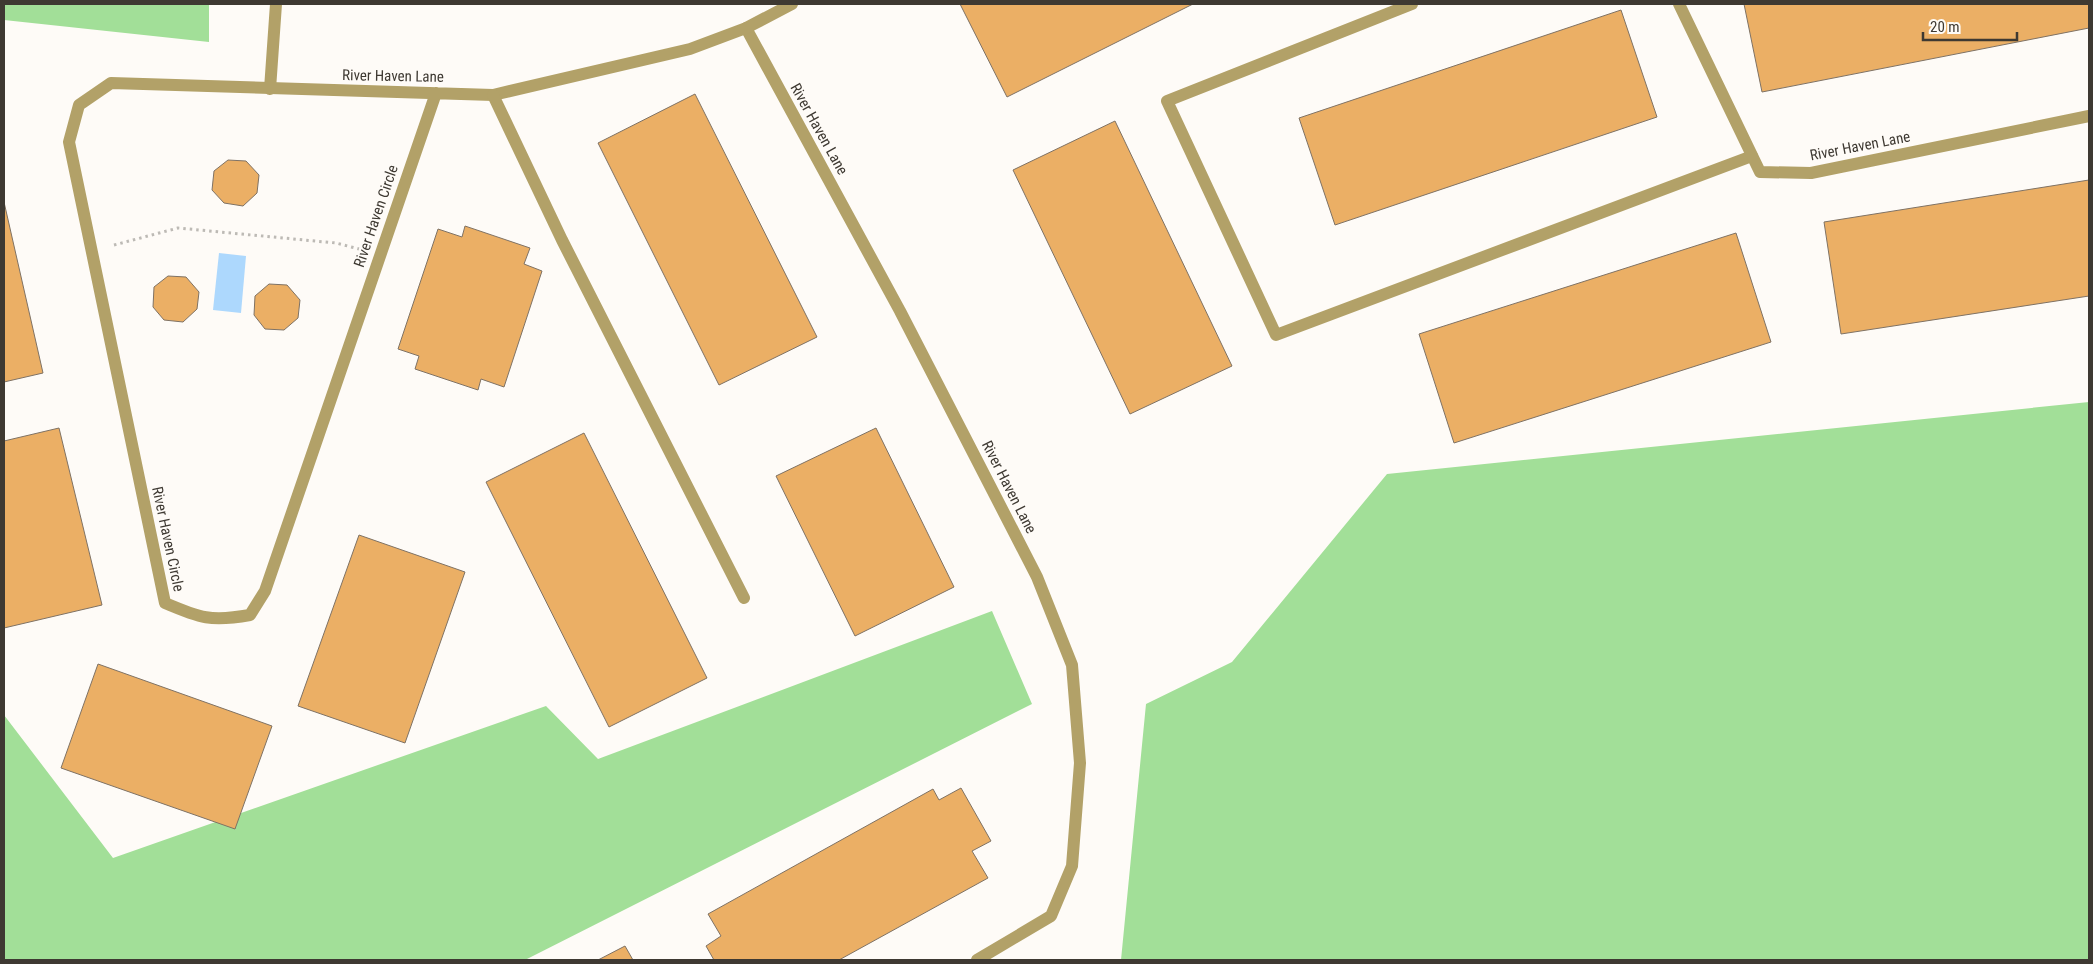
<svg xmlns="http://www.w3.org/2000/svg" width="2093" height="964" font-family="'Roboto Condensed',sans-serif">
<rect width="100%" height="100%" fill="#fefbf7"/>
<!-- forest -->
<g fill="#a2df98">
<polygon points="4,4 209,4 209,42 4,20"/>
<polygon points="2089,402 2089,960 1121,960 1146,704 1232,662 1387,474"/>
<polygon points="992,611 1032,704 525,960 4,960 4,715 113,858 546,706 598,759"/>
</g>
<!-- water -->
<polygon fill="#add8fd" points="219,253 246,256 241,313 213,310"/>
<!-- building -->
<g fill="#ebaf65" stroke="#7f7264">
<polygon points="960,4 1193,4 1007,97"/>
<polygon points="1744,4 2089,4 2089,28 1762,92"/>
<polygon points="1621,10 1657,117 1335,225 1299,118"/>
<polygon points="695,94 817,337 719,385 598,143"/>
<polygon points="1115,121 1232,366 1130,414 1013,170"/>
<polygon points="228,160 246,161 259,175 257,193 243,206 224,203 212,190 214,171"/>
<polygon points="2089,180 2089,296 1841,334 1824,222"/>
<polygon points="4,202 43,373 4,382"/>
<polygon points="465,226 530,248 524,264 542,271 504,387 481,379 478,390 415,369 419,356 398,349 438,229 462,237"/>
<polygon points="1736,233 1771,342 1454,443 1419,334"/>
<polygon points="168,276 186,277 199,292 197,309 183,322 164,320 153,307 154,287"/>
<polygon points="269,284 287,285 300,300 298,318 284,330 265,329 254,315 255,296"/>
<polygon points="59,428 102,605 4,628 4,441"/>
<polygon points="876,428 954,587 855,636 776,476"/>
<polygon points="584,433 707,678 609,727 486,482"/>
<polygon points="359,535 465,572 405,743 298,706"/>
<polygon points="98,664 272,726 235,829 61,768"/>
<polygon points="961,788 991,841 972,851 988,878 839,960 714,960 706,946 721,936 708,914 933,789 939,800"/>
<polygon points="625,946 633,960 598,960"/>
</g>
<g fill="none" stroke-linecap="round" stroke-linejoin="round">
<!-- path -->
<polyline stroke="#bdbab5" stroke-width="3" stroke-dasharray="2.5 4" stroke-linecap="butt" points="114,245 178,228 336,243 359,249"/>
<!-- minor -->
<g stroke="#b2a168" stroke-width="12">
<polyline points="1412,4 1167,101 1276,335 1752,156"/>
<polyline points="1679,4 1760,172 1811,173 2089,116"/>
<polyline points="746,28 900,311 1037,577 1072,665 1080,763 1072,866 1051,916 977,960"/>
<polyline points="270,89 276,4"/>
<path d="M 436,93 L 265,591 L 250,615 C 211,622 200,618 165,603 L 69,142 L 79,105 L 111,83 L 493,95 L 690,49 L 746,28 L 792,4"/>
<polyline points="493,95 562,240 744,598"/>
</g>
</g>
<g text-anchor="middle" stroke-width="4.5" stroke-linejoin="round" paint-order="stroke">
<!-- street labels -->
<g font-size="15" fill="#3e3932" stroke="#fefbf7">
<text transform="translate(393 76) rotate(1)" y="5">River Haven Lane</text>
<text transform="translate(819 129) rotate(61)" y="5">River Haven Lane</text>
<text transform="translate(1860 146) rotate(-11)" y="5">River Haven Lane</text>
<text transform="translate(376 216) rotate(-71)" y="5">River Haven Circle</text>
<text transform="translate(1009 487) rotate(63)" y="5">River Haven Lane</text>
<text transform="translate(168 539) rotate(78)" y="5">River Haven Circle</text>
</g>
</g>
<!-- border -->
<rect width="2093" height="964" fill="none" stroke="#3e3932" stroke-width="10"/>
<!-- scale -->
<path d="M1923 32v8h94v-8" fill="none" stroke="#3e3932" stroke-width="2.5"/>
<text x="1930" y="32" font-size="15" fill="#3e3932" stroke="#fefbf7" stroke-width="4" paint-order="stroke">20 m</text>
</svg>
